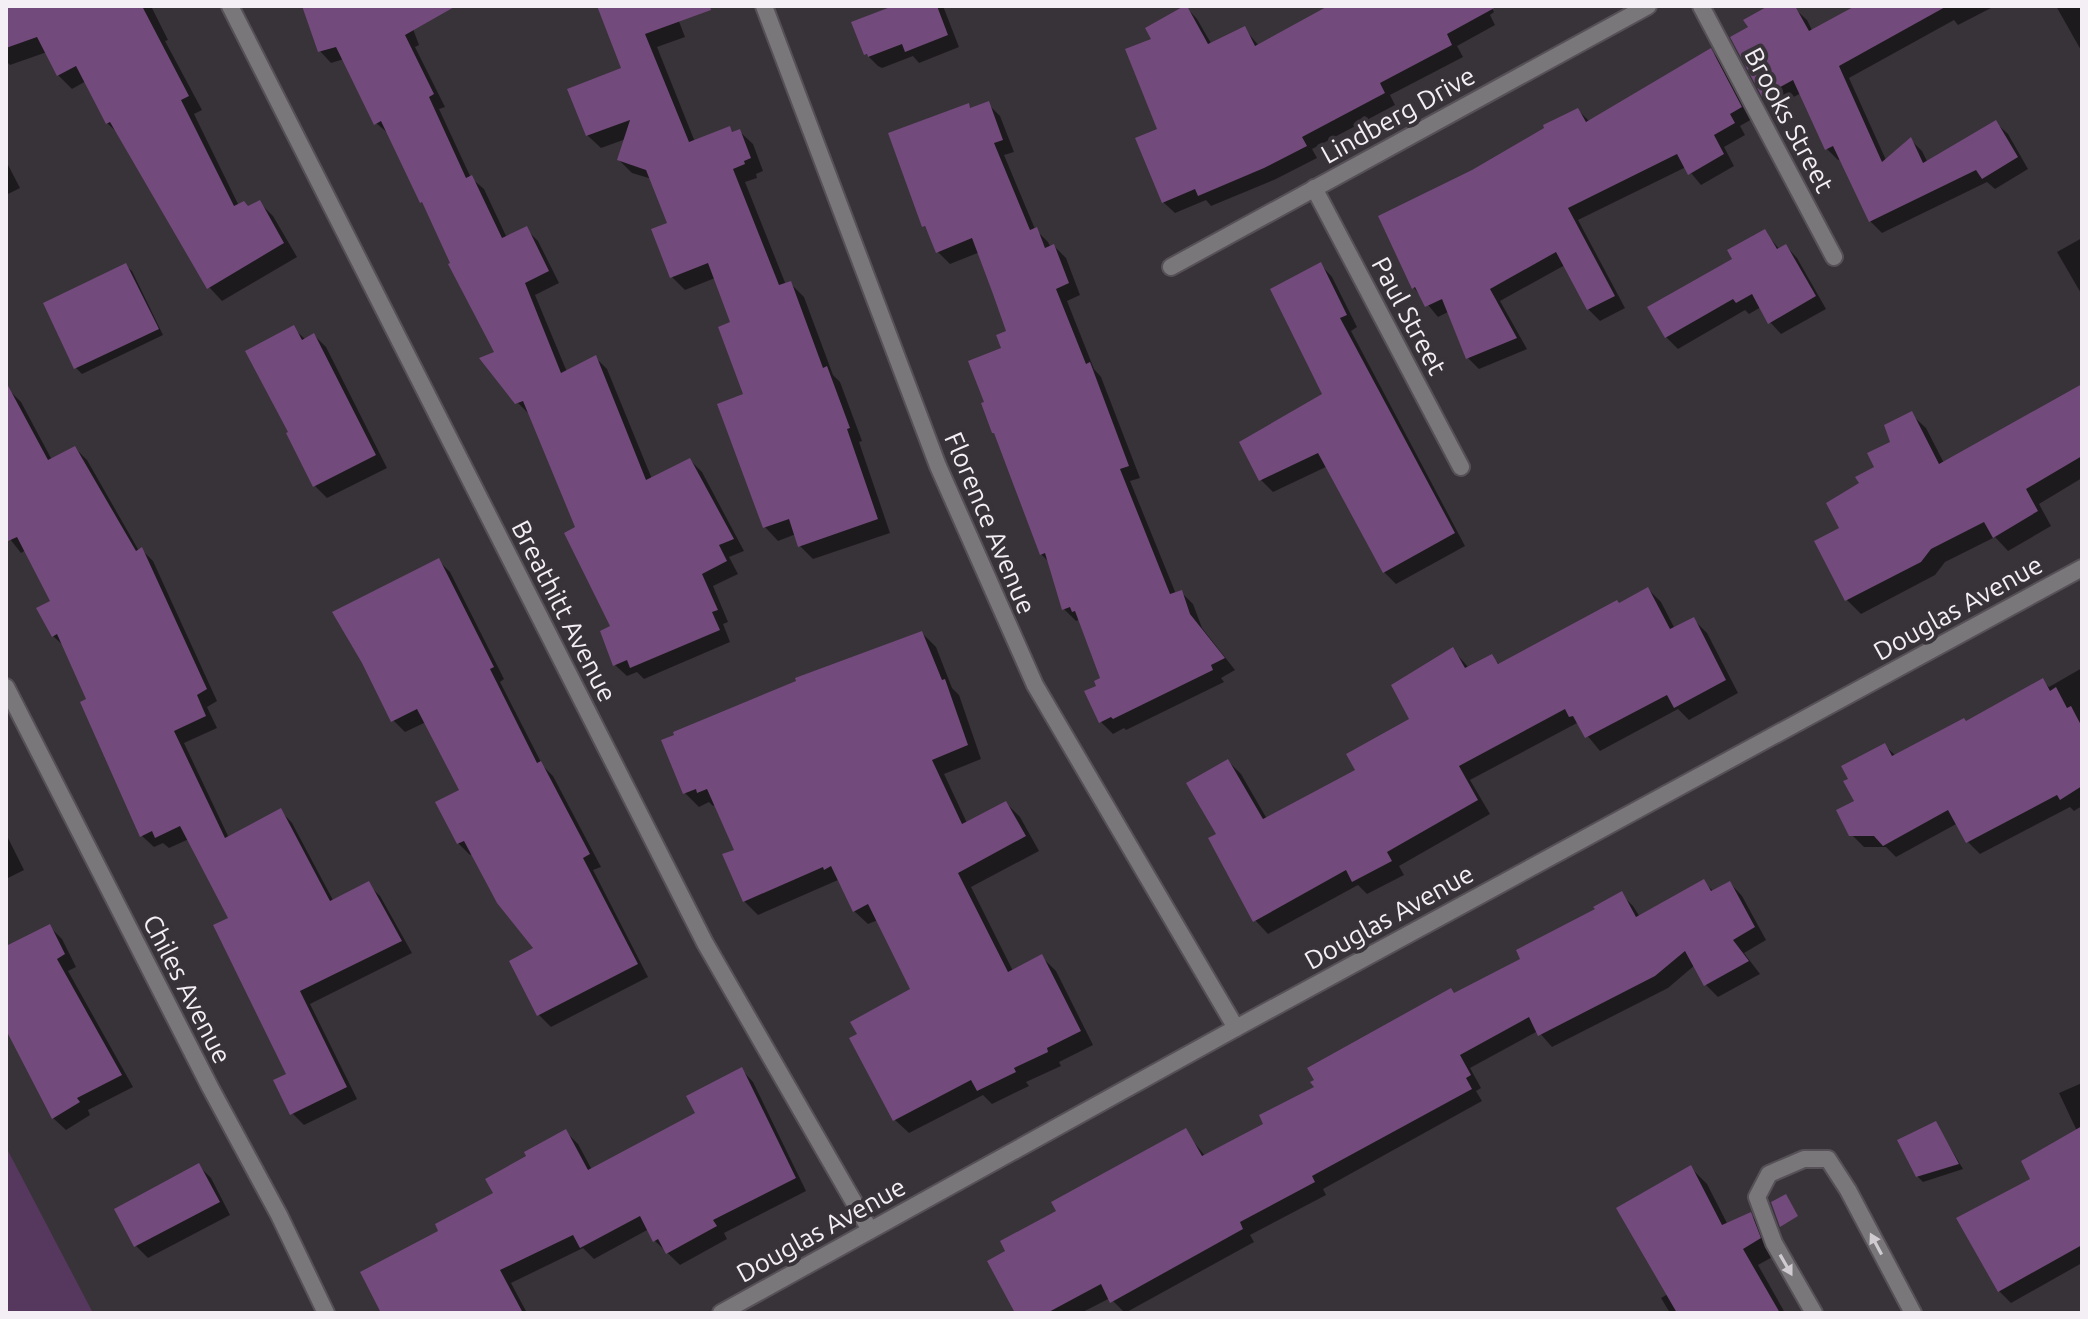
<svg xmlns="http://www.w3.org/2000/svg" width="2088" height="1319" font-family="Ubuntu,sans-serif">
<rect width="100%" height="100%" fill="#383239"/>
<!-- green -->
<polygon fill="#56375d" points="6,1147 93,1313 6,1313"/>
<!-- shadow -->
<g fill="#0007">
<polygon points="6,6 151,6 168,40 165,41 202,110 194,114 239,206 249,208 259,202 273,216 297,257 222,301 209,287 119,134 107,123 86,81 72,89 58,75 47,52 10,65 6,61"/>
<polygon points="304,6 401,6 407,13 419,45 415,47 445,107 439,109 471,178 484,189 507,238 526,229 538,241 559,283 535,295 567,372 595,357 607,369 652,479 690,460 702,472 744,551 729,557 738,574 713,586 728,622 723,624 730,642 644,679 637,672 627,676 615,665 613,627 578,528 529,414 517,402 496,353 389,134 376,123 344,59 331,63 320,51"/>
<polygon points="598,6 673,6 685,37 657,47 695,142 729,129 734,133 739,131 753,144 763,171 756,174 757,178 745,182 786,285 790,283 804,297 833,375 840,382 862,441 859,442 890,533 813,559 800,546 796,534 778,541 765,527 733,323 715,278 685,290 671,276 670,224 652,179 632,173 619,160 626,139 601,148 587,135 624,69"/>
<polygon points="898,6 943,6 959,47 919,63 913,56 882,68 878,66 866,54"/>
<polygon points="1332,6 1491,6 1494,12 1490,15 1495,25 1457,46 1463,57 1390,95 1395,105 1312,149 1317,158 1276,179 1211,206 1206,200 1175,213 1163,202 1154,40 1186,7 1197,19 1212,45 1244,28 1259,46"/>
<polygon points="1859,6 1995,6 1958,25 1954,20 1849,78 1886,160 1911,140 1922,151 1928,163 1996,123 2008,134 2028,169 1995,189 1987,182 1882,233 1870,221 1841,159 1838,160 1826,148 1801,93 1775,107 1763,96 1795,9 1807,20 1813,32"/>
<polygon points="2056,6 2082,6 2082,52"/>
<polygon points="1711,51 1722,62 1752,119 1740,126 1745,135 1724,147 1734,166 1701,185 1686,167 1578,220 1625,308 1600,321 1588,309 1565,265 1500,301 1527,349 1479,369 1468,358 1450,311 1438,317 1414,288 1381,217 1473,172 1578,110 1590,122"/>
<polygon points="988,104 1000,116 1014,152 1004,155 1035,229 1048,242 1051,248 1054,246 1066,258 1080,295 1067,301 1094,369 1101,377 1140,478 1130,481 1176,594 1181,592 1193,604 1202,628 1235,670 1221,678 1224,682 1126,730 1124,728 1113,734 1101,722 1098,687 1103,679 1081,619 1076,621 1064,609 1050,563 1041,554 986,403 1008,332 980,252 950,264 938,252 924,225 968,106 972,109"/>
<polygon points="6,161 20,188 6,195"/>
<polygon points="1764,231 1780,250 1786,246 1797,258 1826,309 1781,334 1770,322 1761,307 1749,314 1745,310 1678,349 1666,337"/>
<polygon points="2082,238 2082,295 2057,252"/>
<polygon points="1321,265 1332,277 1357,327 1351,331 1465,546 1396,584 1384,572 1328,466 1273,492 1261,480 1325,395"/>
<polygon points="126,266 132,271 163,335 82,374 76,368"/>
<polygon points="293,328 306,340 314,335 326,347 387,468 327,498 315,486"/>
<polygon points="2082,386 2082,478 2039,504 2051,526 2008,551 1995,537 1945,562 1935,575 1861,614 1847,600 1842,529 1861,484 1877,468 1911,414 1926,428 1944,463"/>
<polygon points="6,387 21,402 52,460 75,448 87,460 139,551 142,550 153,561 217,701 207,707 217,728 184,743 229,838 281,811 292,823 334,902 368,884 380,896 412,953 310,1004 357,1099 304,1125 292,1113 288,1075 231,919 189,839 169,848 163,843 154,847 142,836 89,700 65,647 53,636 52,602 26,550 21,553 6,534"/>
<polygon points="438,560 450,572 504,679 500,682 543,766 553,776 601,867 593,870 648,977 551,1027 539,1015 536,949 473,854 470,855 458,843 461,791 426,722 405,732 393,720"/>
<polygon points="1648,589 1661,602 1675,629 1693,619 1707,633 1738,693 1689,720 1678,709 1600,751 1577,723 1470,780 1490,814 1399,866 1404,875 1367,894 1358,885 1268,934 1255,920 1219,835 1228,761 1241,774 1267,819 1358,771 1411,720 1453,650 1469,668 1491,656 1500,665"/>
<polygon points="922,633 936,647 952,688 959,695 981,759 944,774 967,823 1006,803 1020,817 1039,851 971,887 1013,971 1042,957 1056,971 1093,1045 1059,1062 1061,1066 1026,1082 1029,1086 992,1104 983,1095 909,1133 895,1120 913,990 878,920 868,924 854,911 838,880 758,915 744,901 736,851 716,804 713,806 709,802 699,807 685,793"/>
<polygon points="2082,668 2082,806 2074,811 2070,807 1980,854 1968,842 1958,823 1896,857 1886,847 1864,847 1851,834 1857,801 1884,745 1896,756 1967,723 2043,681 2049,687"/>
<polygon points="6,834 24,870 6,879"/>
<polygon points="1703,881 1714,892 1730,883 1742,896 1766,940 1744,953 1760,974 1718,997 1706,985 1695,965 1668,988 1552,1047 1538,1031 1470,1068 1481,1088 1476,1091 1482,1101 1323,1189 1326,1195 1250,1235 1254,1242 1125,1313 1110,1298 1081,1313 1017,1313 1008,1252 1059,1212 1185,1131 1205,1156 1266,1124 1455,995 1523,960 1621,894 1633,906 1640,917"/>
<polygon points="50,927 62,939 76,967 68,971 133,1087 88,1110 90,1115 66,1130 53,1118 6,1025 6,948"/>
<polygon points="741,1069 753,1082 806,1191 724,1233 727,1239 680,1265 655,1241 649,1229 594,1259 583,1248 511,1283 527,1313 384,1313 440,1232 495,1194 566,1132 578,1144 592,1170 698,1114"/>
<polygon points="2082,1083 2082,1263 2011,1303 1999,1291 2032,1180 2077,1131 2059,1093"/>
<polygon points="1936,1124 1963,1169 1923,1182 1917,1176"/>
<polygon points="199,1166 211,1178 230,1215 148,1258 136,1246 116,1210"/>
<polygon points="1691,1168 1707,1184 1728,1225 1750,1214 1766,1230 1776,1255 1758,1265 1785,1313 1670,1313 1661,1298 1668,1294"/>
</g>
<!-- building -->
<g fill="#724a7b">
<polygon points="6,6 142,6 189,96 181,100 234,206 244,201 248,206 260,200 284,243 207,289 110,122 106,124 76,66 57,76 37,37 6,48"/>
<polygon points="302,6 456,6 405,35 434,94 429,97 466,178 472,175 502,238 527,226 549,271 525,283 561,373 596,355 646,480 690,458 734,539 719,545 727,561 702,574 718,610 712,612 720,630 630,668 627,660 613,666 600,631 610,626 564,533 575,527 523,401 515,404 479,358 494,352 448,264 450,263 422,202 420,203 381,121 374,125 336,47 318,52"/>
<polygon points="597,6 710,6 711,10 645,34 689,142 730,126 732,132 740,129 751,158 744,161 745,164 733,169 779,285 791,281 823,368 827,366 850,428 847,429 878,519 798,547 789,519 763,528 717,404 743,394 718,327 730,322 708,263 670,278 651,229 667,223 646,170 617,160 630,120 586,136 567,89 621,68"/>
<polygon points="893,6 937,6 948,35 905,52 902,44 868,57 867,54 864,55 851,22"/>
<polygon points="1184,6 1187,6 1208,44 1245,26 1255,46 1328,6 1498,6 1447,34 1452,45 1380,83 1385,93 1302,137 1307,146 1264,168 1198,196 1195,189 1162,203 1135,138 1157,129 1125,49 1151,39 1145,28"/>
<polygon points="1768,6 1795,6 1809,31 1855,6 1947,6 1839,66 1882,162 1911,137 1923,163 1996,120 2018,157 1982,179 1976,170 1869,222 1833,146 1825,150 1793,80 1762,97 1730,37 1748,27 1743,20"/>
<polygon points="1711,48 1742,107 1730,114 1735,123 1714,135 1724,154 1688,175 1677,154 1568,208 1615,296 1587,310 1556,252 1490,289 1517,338 1466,359 1442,299 1425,307 1415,287 1412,289 1378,216 1472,170 1544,128 1543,125 1578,108 1586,122"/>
<polygon points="989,101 1003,140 994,143 1030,230 1037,227 1045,248 1054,244 1069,283 1056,289 1086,364 1090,362 1129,466 1120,469 1170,594 1182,590 1190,614 1225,658 1211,665 1213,670 1113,719 1111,717 1099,723 1084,691 1096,686 1094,681 1100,678 1075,611 1072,612 1070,607 1062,610 1045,553 1040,555 994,433 992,433 981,403 984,402 968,361 1001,348 996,335 1006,331 993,294 972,238 936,253 925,226 922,227 888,133 969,103 970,108"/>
<polygon points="1765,229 1777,249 1786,244 1816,296 1768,324 1752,294 1736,303 1733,299 1665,338 1647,307 1732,259 1727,250"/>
<polygon points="1321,262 1347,315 1340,318 1455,533 1383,573 1318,453 1259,481 1239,442 1322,394 1270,289"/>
<polygon points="126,263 159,329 74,369 43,303"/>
<polygon points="294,325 302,340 314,333 376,455 313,487 286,433 288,432 245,351"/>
<polygon points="6,382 48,460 75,446 136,551 142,547 207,689 197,695 206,716 174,731 225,838 281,808 330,901 369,881 402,941 300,991 347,1087 290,1115 273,1080 286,1074 213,925 228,918 180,826 155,838 152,831 140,837 80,702 86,699 57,634 52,637 36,608 50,601 17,537 6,542"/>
<polygon points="2082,384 2082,456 2026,489 2038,511 1993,538 1984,522 1931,549 1921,562 1845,601 1814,541 1839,528 1826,503 1859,483 1855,477 1874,467 1867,453 1890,442 1884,425 1912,411 1939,464"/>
<polygon points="439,558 494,667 490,669 537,763 541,761 590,854 583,858 638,964 537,1016 509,961 533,948 497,903 464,841 457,844 435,802 459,790 417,709 391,722 362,663 332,612"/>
<polygon points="1648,587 1670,629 1694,617 1726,680 1674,708 1667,695 1585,738 1573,716 1569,717 1565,709 1459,766 1478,800 1387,852 1392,861 1352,882 1346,870 1253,922 1208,838 1216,834 1186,783 1228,759 1263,819 1355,770 1346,754 1409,719 1391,685 1453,647 1465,668 1492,654 1498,664 1617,600 1619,603"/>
<polygon points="922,631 942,680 945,679 968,745 932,760 962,824 1006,801 1026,836 958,873 1008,972 1042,954 1081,1031 1047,1048 1048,1052 1014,1068 1016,1072 977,1091 971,1080 893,1121 849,1038 857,1034 850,1022 910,989 868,904 853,912 831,866 824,870 823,867 743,902 722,854 734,850 707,789 697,793 696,789 683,794 661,740 674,735 673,732 796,681 795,678"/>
<polygon points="2043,678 2050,691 2056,687 2067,708 2071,706 2082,727 2082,786 2060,800 2057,795 1966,843 1948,810 1883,846 1874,836 1849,836 1836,810 1854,801 1843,781 1848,779 1841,766 1885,743 1892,756 1964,718 1966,721"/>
<polygon points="1704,879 1711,891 1730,881 1755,927 1733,940 1749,961 1704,986 1685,951 1655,976 1538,1036 1529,1017 1460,1055 1471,1075 1466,1078 1472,1089 1312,1176 1315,1182 1240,1222 1243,1229 1110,1303 1101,1284 1047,1313 1015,1313 987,1261 1005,1251 1000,1241 1056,1211 1051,1202 1186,1128 1202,1156 1263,1124 1259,1115 1314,1087 1310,1082 1314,1080 1307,1068 1451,988 1454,993 1520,959 1516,950 1595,909 1593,907 1622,891 1636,917"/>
<polygon points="50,924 65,954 57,959 122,1075 77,1098 80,1102 52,1119 6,1030 6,946"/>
<polygon points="742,1067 796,1178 713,1220 717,1226 666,1254 658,1239 653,1242 640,1216 580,1248 573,1235 500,1270 523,1313 381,1313 360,1272 438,1231 435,1224 493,1193 485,1179 526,1156 524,1152 566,1129 588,1170 695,1113 686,1096"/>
<polygon points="1936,1121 1959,1164 1916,1177 1897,1140"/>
<polygon points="2082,1126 2082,1245 1998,1292 1956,1218 2030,1179 2021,1161"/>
<polygon points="199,1163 220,1202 134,1247 114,1209"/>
<polygon points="1691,1165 1722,1225 1751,1212 1761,1238 1743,1249 1780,1313 1677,1313 1616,1208"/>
<polygon points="1786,1194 1798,1216 1780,1227 1771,1202"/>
</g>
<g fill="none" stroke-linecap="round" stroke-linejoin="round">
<!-- service casing -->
<g stroke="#565057" stroke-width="20">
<polyline id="service" points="1814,1313 1774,1243 1757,1197 1769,1174 1804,1159 1828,1159 1848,1190 1913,1313"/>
</g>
<!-- minor casing -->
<g stroke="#565057" stroke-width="20">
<g id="minor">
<polyline points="230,6 705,943 870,1230"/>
<polyline points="764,6 938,466 1035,685 1236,1028"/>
<polyline points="1701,6 1834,257"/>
<polyline points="1314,188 1461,467"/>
<polyline points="1171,267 1648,6"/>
<polyline points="6,687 210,1087 279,1215 326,1313"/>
<polyline points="721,1313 1236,1028 2082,568"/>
</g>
</g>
<!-- service -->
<use href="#service" stroke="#7a777b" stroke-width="16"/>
<!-- minor -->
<use href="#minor" stroke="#7a777b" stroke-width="16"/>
</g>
<!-- one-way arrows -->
<defs><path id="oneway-solid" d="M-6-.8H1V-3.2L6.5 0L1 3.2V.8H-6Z" transform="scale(2)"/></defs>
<g fill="#cfcbd0">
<use href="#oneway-solid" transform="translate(1876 1244) rotate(-118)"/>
<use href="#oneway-solid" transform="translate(1786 1265) rotate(60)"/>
</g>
<g text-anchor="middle" stroke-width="8" stroke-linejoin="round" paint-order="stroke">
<!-- street labels -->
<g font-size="26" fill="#f3eff4" stroke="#383239">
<text transform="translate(1398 115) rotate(-29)" y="9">Lindberg Drive</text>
<text transform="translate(1789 120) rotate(62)" y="9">Brooks Street</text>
<text transform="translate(1409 316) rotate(62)" y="9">Paul Street</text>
<text transform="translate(990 523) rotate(67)" y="9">Florence Avenue</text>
<text transform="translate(1958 608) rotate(-29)" y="9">Douglas Avenue</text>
<text transform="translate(564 611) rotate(63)" y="9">Breathitt Avenue</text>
<text transform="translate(1389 917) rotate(-29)" y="9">Douglas Avenue</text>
<text transform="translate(187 989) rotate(63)" y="9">Chiles Avenue</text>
<text transform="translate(821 1230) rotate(-29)" y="9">Douglas Avenue</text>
</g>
</g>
<!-- border -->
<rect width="2088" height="1319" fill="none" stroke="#f3eff4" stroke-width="16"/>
</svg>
